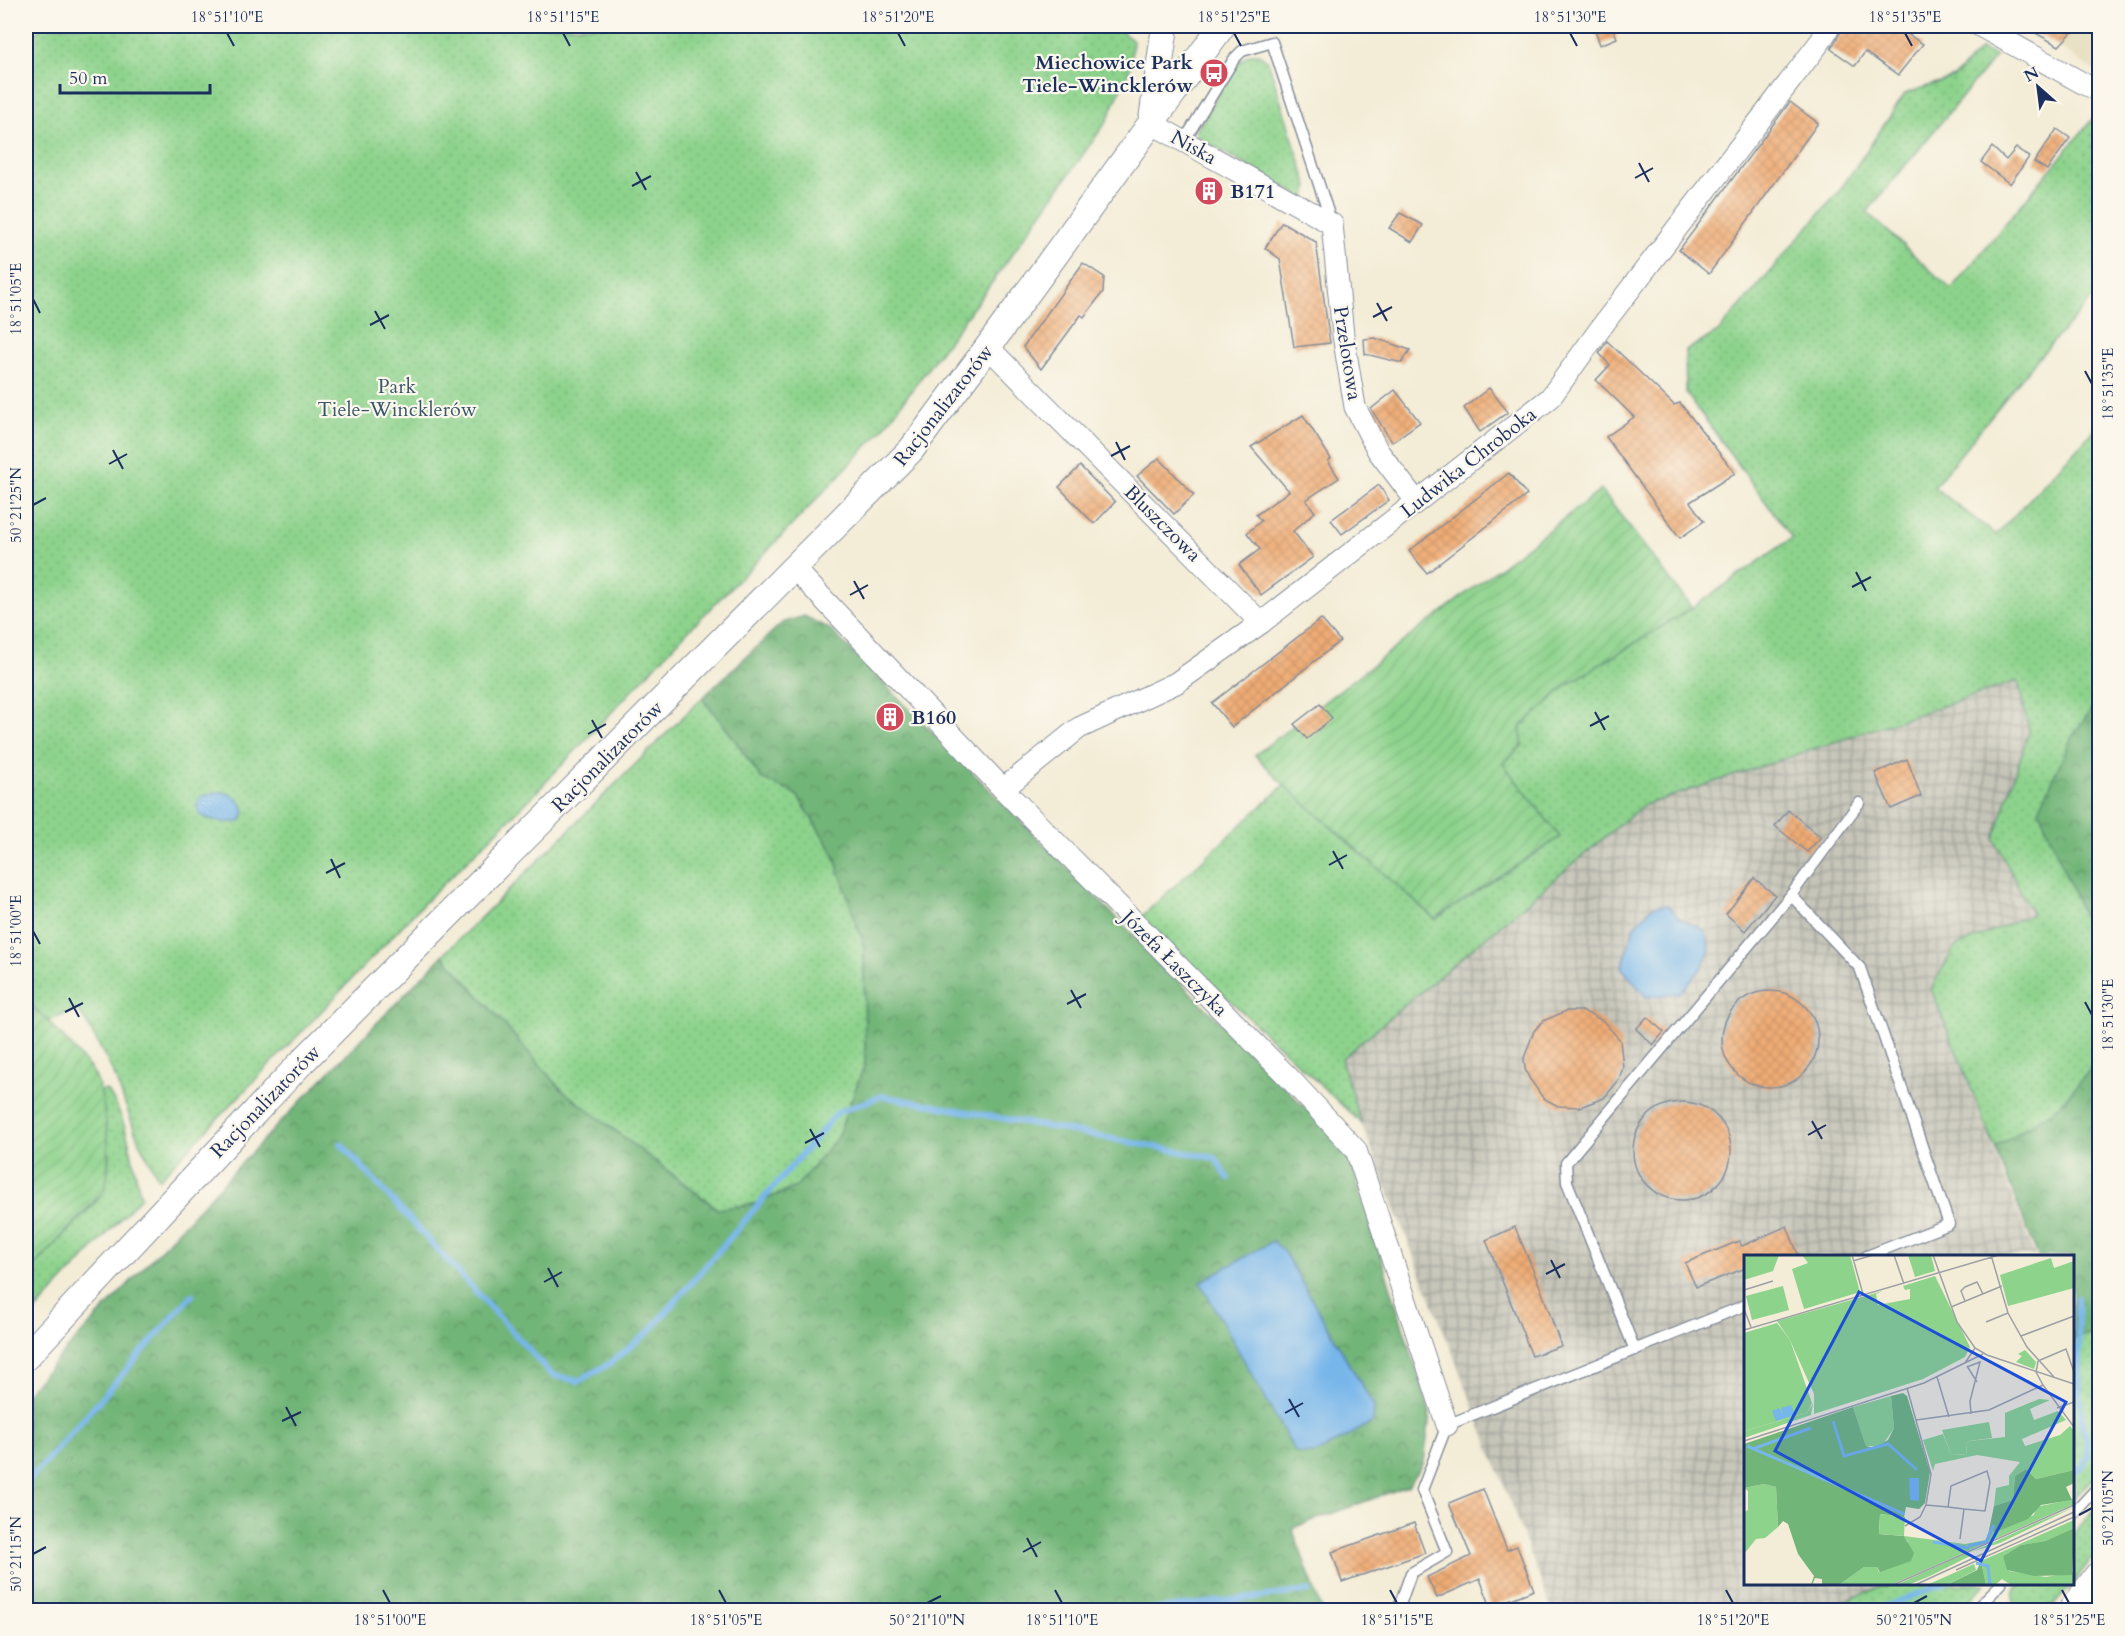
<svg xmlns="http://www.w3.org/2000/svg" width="2125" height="1636" font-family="Cardo,serif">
<defs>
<pattern id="industrial-grid" width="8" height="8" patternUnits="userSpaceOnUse" patternTransform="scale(1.5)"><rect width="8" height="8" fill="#c6c5b8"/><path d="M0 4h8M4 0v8" fill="none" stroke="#a0a099"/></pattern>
<pattern id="grass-dots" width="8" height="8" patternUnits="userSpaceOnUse" patternTransform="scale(1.5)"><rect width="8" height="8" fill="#8dd38c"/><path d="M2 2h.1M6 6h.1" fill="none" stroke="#79b57b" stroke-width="1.8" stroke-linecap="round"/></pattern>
<pattern id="forest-crowns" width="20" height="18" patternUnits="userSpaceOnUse" patternTransform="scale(1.5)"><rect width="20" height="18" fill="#72b578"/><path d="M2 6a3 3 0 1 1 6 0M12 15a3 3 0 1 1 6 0" fill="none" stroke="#5d9466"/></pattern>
<pattern id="garden-furrows" width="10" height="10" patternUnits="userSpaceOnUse" patternTransform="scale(1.5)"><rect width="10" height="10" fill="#8dd38c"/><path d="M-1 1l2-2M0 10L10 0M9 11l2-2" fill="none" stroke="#79b57b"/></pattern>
<pattern id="building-cross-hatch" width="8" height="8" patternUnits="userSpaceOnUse" patternTransform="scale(1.5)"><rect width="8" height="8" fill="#efac74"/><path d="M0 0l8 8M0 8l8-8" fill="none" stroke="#cc9467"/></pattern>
</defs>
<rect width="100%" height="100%" fill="#fbf7ec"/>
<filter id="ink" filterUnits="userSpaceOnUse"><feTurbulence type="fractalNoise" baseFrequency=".0167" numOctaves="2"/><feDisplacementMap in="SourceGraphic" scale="12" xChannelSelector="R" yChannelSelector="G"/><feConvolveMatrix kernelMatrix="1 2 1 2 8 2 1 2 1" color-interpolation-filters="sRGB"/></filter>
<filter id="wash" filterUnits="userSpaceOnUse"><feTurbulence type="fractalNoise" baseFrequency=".008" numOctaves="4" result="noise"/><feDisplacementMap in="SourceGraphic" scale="24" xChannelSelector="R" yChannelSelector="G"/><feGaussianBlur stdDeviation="1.35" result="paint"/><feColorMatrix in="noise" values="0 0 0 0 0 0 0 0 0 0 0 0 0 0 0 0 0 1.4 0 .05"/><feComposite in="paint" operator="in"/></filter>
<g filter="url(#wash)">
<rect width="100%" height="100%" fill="#f3ecd6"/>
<!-- built -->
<polygon fill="#e3dbba" points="2041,26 2099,26 2099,74 2036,31"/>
<!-- industrial -->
<polygon fill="url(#industrial-grid)" points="2018,681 2029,731 1994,839 2032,914 1955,947 1931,989 2035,1256 1746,1256 1746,1584 1890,1584 1818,1610 1552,1610 1469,1395 1361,1123 1341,1059 1642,806"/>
<!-- grass -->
<g fill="url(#grass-dots)" stroke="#548175" stroke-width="1.5">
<polygon points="43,26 210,26 212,28 215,26 1118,26 1124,34 1133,40 1130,68 1107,121 993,281 882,430 776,542 688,631 530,799 424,903 316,1017 159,1179 139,1142 114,1074 87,1023 77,1009 49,1021 26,1002 26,42"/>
<polygon points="1981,49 1996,56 1867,212 1951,289 2099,111 2099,291 2033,364 1934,487 1996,535 2099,425 2099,707 2095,706 2078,899 2099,955 2099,1051 2089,1071 2058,1107 1995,1148 1931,989 1955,947 2032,914 1994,839 2029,731 2018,681 1642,806 1341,1059 1361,1123 1141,917 1284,785 1435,919 1560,837 1503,764 1520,727 1568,684 1692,608 1792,538 1686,393 1685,351 1718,332 1840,190 1905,94 1954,77"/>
<polygon points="1249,54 1259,54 1268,61 1308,187 1307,193 1303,198 1196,136 1196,131 1236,65"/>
<polygon points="702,698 730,733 761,778 797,795 833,852 864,946 865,1064 837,1139 796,1187 754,1204 718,1209 562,1090 443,955"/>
<path d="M 106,1090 C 127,1112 133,1167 141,1197 L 26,1321 L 26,1275 L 99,1198 C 117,1166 105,1126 100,1091 Z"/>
<polygon points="2099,1333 2099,1472 2073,1499 2072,1448 2075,1446 2072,1433 2073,1338"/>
<polygon points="2099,1504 2099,1549 2073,1583 2073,1535"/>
<polygon points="1890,1584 1986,1584 1959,1610 1818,1610"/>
<path d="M 2019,1584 L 2072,1584 L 2050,1610 L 2016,1610 L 2014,1609 C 2014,1600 2012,1590 2019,1584 Z"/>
</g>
<!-- forest -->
<g fill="url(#forest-crowns)" stroke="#46726b" stroke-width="1.5">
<polygon points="804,616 830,629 1338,1141 1350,1158 1430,1413 1424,1463 1408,1486 1292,1528 1322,1610 26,1610 26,1393 267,1136 443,955 562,1090 717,1209 754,1204 796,1187 837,1138 865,1064 864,946 833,852 797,795 761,778 730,733 702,698 782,623"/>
<polygon points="2095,705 2100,707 2099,955 2039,810 2072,737"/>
<polygon points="2099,1051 2099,1333 2073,1338 2072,1256 2038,1256 1995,1148 2058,1107 2089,1071"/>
</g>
<!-- garden -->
<g fill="url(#garden-furrows)" stroke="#548175" stroke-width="1.5">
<polygon points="1601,490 1692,608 1568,684 1520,727 1523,745 1503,764 1560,837 1435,919 1284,785 1255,755"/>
<path d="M 26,1002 C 46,1017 61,1035 78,1054 C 82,1060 89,1066 93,1072 C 106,1095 113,1166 104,1191 L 26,1275 Z"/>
</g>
<!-- water -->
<g fill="#77b6ea" stroke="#4972a4" stroke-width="1.5">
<path d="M 222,792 C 235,795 240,800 245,812 L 241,821 C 226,824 214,822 200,815 L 197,806 L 199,799 L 208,794 Z"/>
<polygon points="1668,905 1679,918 1705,930 1710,950 1701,969 1680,993 1646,997 1622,968 1634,927 1653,906"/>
<polygon points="1273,1241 1284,1252 1374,1406 1373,1422 1315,1454 1296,1453 1200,1282"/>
</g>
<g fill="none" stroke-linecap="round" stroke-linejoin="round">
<!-- stream -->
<g stroke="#77b6ea" stroke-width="6">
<polyline points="341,1144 552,1375 578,1381 609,1364 649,1332 838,1112 882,1096 1215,1158 1228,1178"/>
<polyline points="2072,1473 2083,1466 2087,1456 2081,1413 2077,1298"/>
<polyline points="26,1484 192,1295"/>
<polyline points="1148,1610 1309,1591"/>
<polyline points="1875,1610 1944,1584"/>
</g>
</g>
<g id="blocks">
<!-- building -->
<g fill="url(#building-cross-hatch)">
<polygon points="1594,26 1612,26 1617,38 1600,45"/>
<polygon points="1844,26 1895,26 1923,44 1898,75 1865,52 1855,66 1831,49"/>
<polygon points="2023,26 2078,26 2059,46"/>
<polygon points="1790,102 1818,123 1709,274 1679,250"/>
<polygon points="2057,129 2070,138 2047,170 2034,162"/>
<polygon points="1992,147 2006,160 2016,148 2029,157 2010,184 1981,162"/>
<polygon points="1400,213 1423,225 1412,242 1389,228"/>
<polygon points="1282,222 1316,242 1330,343 1294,347 1280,259 1265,248"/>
<polygon points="1083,263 1104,277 1103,292 1084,317 1081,315 1041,369 1023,347"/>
<polygon points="1375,338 1410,350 1402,363 1365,354 1364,339"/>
<polygon points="1607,341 1674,405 1680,403 1735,473 1690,502 1704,521 1680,538 1606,437 1634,417 1596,380 1610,365 1599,353"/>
<polygon points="1489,388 1508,412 1480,432 1464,408"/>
<polygon points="1395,390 1420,422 1392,442 1371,409"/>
<polygon points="1303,415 1331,459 1328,461 1339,478 1306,500 1315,512 1293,531 1313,557 1261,595 1239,565 1260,549 1247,533 1261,521 1256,515 1289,491 1251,447"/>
<polygon points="1159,458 1194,495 1174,514 1137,476"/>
<polygon points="1080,466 1115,502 1094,524 1059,487"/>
<polygon points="1509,473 1527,495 1427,573 1409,551"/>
<polygon points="1379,485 1389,500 1342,534 1331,520"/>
<polygon points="1321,619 1340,641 1232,727 1212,703"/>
<polygon points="1320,704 1332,718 1307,739 1294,724"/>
<polygon points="1907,759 1921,796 1891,809 1875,773"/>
<polygon points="1788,810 1821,837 1807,852 1775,826"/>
<polygon points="1754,878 1775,895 1745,931 1726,914"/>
<circle cx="1770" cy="1039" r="48"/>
<polygon points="1566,1011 1581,1011 1592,1015 1603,1021 1620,1040 1623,1067 1619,1080 1604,1098 1580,1107 1558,1106 1543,1098 1529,1078 1525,1069 1524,1058 1534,1031 1543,1021"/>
<polygon points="1647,1017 1664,1032 1653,1045 1636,1029"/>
<circle cx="1682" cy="1151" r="49"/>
<polygon points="1787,1226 1799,1257 1746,1257 1746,1268 1696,1287 1685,1263 1739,1241 1742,1246"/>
<polygon points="1515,1227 1541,1289 1561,1346 1532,1356 1486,1240"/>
<polygon points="1483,1489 1507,1550 1517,1546 1534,1590 1491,1607 1480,1579 1437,1598 1427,1577 1471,1556 1449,1503"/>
<polygon points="1414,1523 1425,1553 1342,1582 1332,1552"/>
</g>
</g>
</g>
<g filter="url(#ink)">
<use href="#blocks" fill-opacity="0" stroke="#878e9a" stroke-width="1.5"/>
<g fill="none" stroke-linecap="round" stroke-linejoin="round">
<!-- service casing -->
<g stroke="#878e9a" stroke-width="13">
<g id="service">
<polyline points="1184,141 1234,59 1242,51 1272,42 1331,221"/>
<polyline points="1791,895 1859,803"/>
<polyline points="1635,1350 1567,1182 1566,1163 1791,895 1860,968 1949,1224 1867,1256"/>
<polyline points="2072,1515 2100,1485"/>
<polyline points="1398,1610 1411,1573 1447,1552 1422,1490 1447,1425 1746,1305"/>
<polyline points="1975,1610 2001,1584"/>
</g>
</g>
<!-- minor casing -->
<g stroke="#878e9a" stroke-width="23">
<g id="minor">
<polyline points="1980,26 2086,85 2100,90"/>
<polyline points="1151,123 1332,224 1343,335 1355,407 1378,451 1416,501"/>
<polyline points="988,347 1261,623"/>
<polyline points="794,568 1003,789 1294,1083 1356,1150 1447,1425"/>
<polyline points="1003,789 1079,728 1176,683 1261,623 1550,398 1608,318 1820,42 1830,26"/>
</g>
</g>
<!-- tertiary casing -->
<g stroke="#878e9a" stroke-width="28">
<g id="tertiary">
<polyline points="1152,120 1165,26"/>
<polyline points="26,1357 299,1065 911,450 988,347 1222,26"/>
</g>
</g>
<!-- primary casing -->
<g stroke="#878e9a" stroke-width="35">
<polyline id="primary" points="2076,1610 2100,1578"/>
</g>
<!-- service -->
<use href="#service" stroke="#fff" stroke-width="10"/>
<!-- minor -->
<use href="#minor" stroke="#fff" stroke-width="21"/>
<!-- tertiary -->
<use href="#tertiary" stroke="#fff" stroke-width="26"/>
<!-- primary -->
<use href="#primary" stroke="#fff" stroke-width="33"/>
</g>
</g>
<!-- ticks -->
<path fill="none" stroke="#1b2f5e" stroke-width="2" d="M 227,33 L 234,46M 563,33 L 570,46M 898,33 L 905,46M 1234,33 L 1241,46M 1570,33 L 1577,46M 1905,33 L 1912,46M 1639,163 L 1649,182M 636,172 L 646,190M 1635,178 L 1653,168M 632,186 L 651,176M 33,299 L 40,313M 1377,303 L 1387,321M 375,311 L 385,329M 1373,317 L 1392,307M 370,325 L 389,315M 2085,371 L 2092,384M 1116,442 L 1125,460M 113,450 L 123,469M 1111,456 L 1130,446M 109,464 L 127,454M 33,505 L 46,498M 1856,572 L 1866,591M 854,581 L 864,599M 1852,587 L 1871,577M 850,595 L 868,585M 1595,712 L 1605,730M 592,720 L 602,738M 1590,726 L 1609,716M 588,734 L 606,724M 1333,851 L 1343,869M 331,859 L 340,878M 1329,865 L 1347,855M 326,873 L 345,863M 33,931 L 40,944M 1071,990 L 1081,1008M 69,998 L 79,1017M 2085,1002 L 2092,1015M 1067,1004 L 1086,994M 65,1012 L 83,1003M 1812,1121 L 1822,1139M 810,1129 L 820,1147M 1808,1135 L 1826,1125M 805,1143 L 824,1133M 1551,1260 L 1560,1278M 548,1268 L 558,1287M 1546,1274 L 1565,1264M 544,1282 L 562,1272M 1289,1399 L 1299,1417M 286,1407 L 296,1426M 1285,1413 L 1303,1403M 282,1421 L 301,1412M 2079,1515 L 2092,1508M 1027,1538 L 1037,1557M 1023,1552 L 1041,1542M 33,1554 L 46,1547M 383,1590 L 390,1603M 719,1590 L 726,1603M 1055,1590 L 1062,1603M 1390,1590 L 1397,1603M 1726,1590 L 1733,1603M 2062,1590 L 2069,1603M 927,1603 L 941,1596M 1914,1603 L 1927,1596"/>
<!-- icons -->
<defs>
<g id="bus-disc" transform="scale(1.5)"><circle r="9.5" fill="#d1495b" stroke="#fbf7ec"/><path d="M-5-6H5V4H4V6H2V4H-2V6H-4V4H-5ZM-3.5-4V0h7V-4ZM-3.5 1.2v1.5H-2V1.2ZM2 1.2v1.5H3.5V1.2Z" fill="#fff"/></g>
<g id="building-disc" transform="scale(1.5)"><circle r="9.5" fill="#d1495b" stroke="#fbf7ec"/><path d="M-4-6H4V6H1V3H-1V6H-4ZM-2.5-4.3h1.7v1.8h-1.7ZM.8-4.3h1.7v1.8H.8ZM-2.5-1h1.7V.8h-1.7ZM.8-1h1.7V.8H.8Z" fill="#fff"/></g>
</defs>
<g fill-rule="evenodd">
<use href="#bus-disc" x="1214" y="73"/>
<use href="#building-disc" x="1209" y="191"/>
<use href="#building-disc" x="890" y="717"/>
</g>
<g text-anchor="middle" stroke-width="4.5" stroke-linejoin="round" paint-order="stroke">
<!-- poi labels -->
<g font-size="20" font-weight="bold" fill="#1b2f5e" stroke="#fbf7ec" text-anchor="start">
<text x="1193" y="69" text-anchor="end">Miechowice Park<tspan x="1193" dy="23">Tiele-Wincklerów</tspan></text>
<text x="1230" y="198">B171</text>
<text x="911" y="724">B160</text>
</g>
<!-- street labels -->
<g font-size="20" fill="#1b2f5e" stroke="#fbf7ec">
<text transform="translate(1194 147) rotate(29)" y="7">Niska</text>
<text transform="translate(1348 353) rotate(81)" y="7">Przelotowa</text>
<text transform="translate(943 405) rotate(-52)" y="7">Racjonalizatorów</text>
<text transform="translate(1468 462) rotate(-38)" y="7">Ludwika Chroboka</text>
<text transform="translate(1163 523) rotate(45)" y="7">Bluszczowa</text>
<text transform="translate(607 756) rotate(-45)" y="7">Racjonalizatorów</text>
<text transform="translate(1175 963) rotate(45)" y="7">Józefa Łaszczyka</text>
<text transform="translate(265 1101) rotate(-46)" y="7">Racjonalizatorów</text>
</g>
<!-- park labels -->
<g font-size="20" fill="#38586a" stroke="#fbf7ec">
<text x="397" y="393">Park<tspan x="397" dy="23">Tiele-Wincklerów</tspan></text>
</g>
</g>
<!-- overview -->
<g transform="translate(1744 1255)">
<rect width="330" height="330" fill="#f3ecd6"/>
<path d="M 58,0 L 106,0 L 116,37 L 60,54 L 48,14 L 64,8 ZM 164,0 L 187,0 L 191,16 L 171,22 ZM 191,21 L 226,92 L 221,102 L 179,124 L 70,159 L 70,139 L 46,85 L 33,66 L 139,36 L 132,39 L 134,50 L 166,44 L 166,34 L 161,35 L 159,31 ZM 281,95 L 292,107 L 290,114 L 272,107 L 278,101 L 274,99 ZM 147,141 L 150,173 L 138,191 L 122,191 L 109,152 ZM 295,144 L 306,145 L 286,154 L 290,165 L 314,156 L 322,165 L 278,184 L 281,191 L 316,180 L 326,171 L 330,176 L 330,215 L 292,224 L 282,214 L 271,221 L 269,245 L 250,251 L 252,233 L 265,230 L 265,221 L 276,207 L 233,200 L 191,209 L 189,216 L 179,185 L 199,179 L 207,200 L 223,199 L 222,189 L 225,186 L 261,182 L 261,158 ZM 69,148 L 67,160 L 0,183 L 0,176 L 63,158 ZM 20,229 L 32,232 L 34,272 L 21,283 L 12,284 L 0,299 L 0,257 L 4,255 L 4,236 L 0,233 ZM 330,244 L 330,249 L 147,330 L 95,330 L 120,312 L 133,312 L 135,317 L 164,287 L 160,281 L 221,289 L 242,285 L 245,275 L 290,260 L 292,252 ZM 330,252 L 256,288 L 228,297 L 292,268 ZM 330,265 L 330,273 L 301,286 L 277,290 L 259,301 L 265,316 L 302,322 L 330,317 L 330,330 L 267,330 L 258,324 L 251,330 L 242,330 L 237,306 ZM 224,297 L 226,301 L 186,321 L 164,330 L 152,330 ZM 230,309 L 232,315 L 203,330 L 183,330 Z" fill="#8dd38c"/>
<path d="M 159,138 L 163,141 L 186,217 L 181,248 L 175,254 L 162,252 L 160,262 L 136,259 L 135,279 L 160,281 L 170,298 L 167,306 L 136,317 L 133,312 L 120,312 L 95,330 L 78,330 L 78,324 L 71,323 L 69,328 L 67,330 L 70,321 L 54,299 L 44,269 L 39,266 L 34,272 L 32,232 L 20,229 L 0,233 L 0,189 L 109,152 L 122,191 L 131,193 L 144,185 L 150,173 L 147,141 ZM 282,214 L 292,224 L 330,215 L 330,228 L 322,232 L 328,245 L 297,250 L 284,264 L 252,277 L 245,275 L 250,251 L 269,245 L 271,221 ZM 330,273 L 328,320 L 290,321 L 263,315 L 259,301 L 277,290 L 301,286 ZM 237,306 L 242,330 L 203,330 L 233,315 Z" fill="#72b578"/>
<path d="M 307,3 L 310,13 L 330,6 L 330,33 L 264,51 L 256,20 ZM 136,259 L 161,262 L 160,281 L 135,279 Z" fill="#8dd38c"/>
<path d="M 33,68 L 46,85 L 68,148 L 63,158 L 0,176 L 0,78 ZM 245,167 L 248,183 L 225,186 L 222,189 L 223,199 L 207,200 L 198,175 Z" fill="#8dd38c"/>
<path d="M 0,0 L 35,0 L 29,16 L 0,25 ZM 39,31 L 45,55 L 8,65 L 2,41 Z" fill="#8dd38c"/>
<path d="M 47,150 L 51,160 L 32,166 L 28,156 L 35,153 L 39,159 L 37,153 ZM 165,223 L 175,223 L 175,246 L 166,245 Z" fill="#77b6ea"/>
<path fill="none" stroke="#77b6ea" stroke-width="3" d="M 89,166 L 100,201 L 144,189 L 173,215M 3,191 L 160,259M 11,193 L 67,173M 189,287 L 225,293M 224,291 L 242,287 L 250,270M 232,308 L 244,311 L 246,330"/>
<path fill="none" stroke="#9da0a6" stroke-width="1.5" d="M 108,0 L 119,39M 150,0 L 160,29M 189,0 L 213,67 L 231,93 L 243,100 L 330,129M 247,0 L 264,58 L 283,92 L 310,122M 109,6 L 129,0M 0,35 L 29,26M 221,46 L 217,36 L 221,32 L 233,27 L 239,39M 207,52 L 258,31M 0,54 L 7,72M 242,67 L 264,58M 0,75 L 255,0M 277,81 L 330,61M 294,106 L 292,117 L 299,130 L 330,172M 294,106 L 322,94 L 330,117M 221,108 L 231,93M 223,111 L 233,127M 223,112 L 236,107 L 226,146 L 227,159M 193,122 L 205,162M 163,133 L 187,219 L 182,250M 313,153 L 330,147M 172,165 L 245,155 L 299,130M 0,186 L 180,128 L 239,99M 182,250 L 204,252 L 220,254 L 241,256 L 246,227 L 243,216 L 207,231 L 204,252M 161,271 L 176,262 L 182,250M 216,284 L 220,254M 212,315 L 330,262M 149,330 L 330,250M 171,330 L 330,257"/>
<path fill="#1d4ed8" fill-opacity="0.15" stroke="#1d4ed8" stroke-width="3" d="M 115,37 L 322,147 L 237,306 L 31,196 Z"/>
<rect width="330" height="330" fill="none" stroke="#1b2f5e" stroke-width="3"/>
</g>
<!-- margin -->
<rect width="2125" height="1636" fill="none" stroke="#fbf7ec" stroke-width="66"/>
<!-- north arrow -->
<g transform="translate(2038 87) rotate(332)" stroke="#fbf7ec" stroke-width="4.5" paint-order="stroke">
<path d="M0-4.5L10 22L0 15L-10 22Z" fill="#1b2f5e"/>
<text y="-9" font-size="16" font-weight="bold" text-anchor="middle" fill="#1b2f5e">N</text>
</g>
<!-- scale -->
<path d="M60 84v9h150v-9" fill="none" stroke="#1b2f5e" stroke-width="3"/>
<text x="69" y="84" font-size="18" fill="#1b2f5e" stroke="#fbf7ec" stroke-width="4.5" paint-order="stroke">50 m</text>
<rect x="33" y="33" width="2059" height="1570" fill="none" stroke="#1b2f5e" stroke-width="2"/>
<g font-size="15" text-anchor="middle" fill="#1b2f5e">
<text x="227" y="22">18°51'10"E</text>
<text x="563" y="22">18°51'15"E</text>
<text x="898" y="22">18°51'20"E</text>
<text x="1234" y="22">18°51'25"E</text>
<text x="1570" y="22">18°51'30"E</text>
<text x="1905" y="22">18°51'35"E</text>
<text transform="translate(16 299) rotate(-90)" y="5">18°51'05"E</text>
<text transform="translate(2108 384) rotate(-90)" y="5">18°51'35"E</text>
<text transform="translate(16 505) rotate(-90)" y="5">50°21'25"N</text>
<text transform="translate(16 931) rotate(-90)" y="5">18°51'00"E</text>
<text transform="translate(2108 1015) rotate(-90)" y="5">18°51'30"E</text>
<text transform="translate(2108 1508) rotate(-90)" y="5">50°21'05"N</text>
<text transform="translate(16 1554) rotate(-90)" y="5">50°21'15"N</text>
<text x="390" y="1625">18°51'00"E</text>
<text x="726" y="1625">18°51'05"E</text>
<text x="927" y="1625">50°21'10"N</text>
<text x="1062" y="1625">18°51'10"E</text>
<text x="1397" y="1625">18°51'15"E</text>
<text x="1733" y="1625">18°51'20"E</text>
<text x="1914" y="1625">50°21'05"N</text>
<text x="2069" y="1625">18°51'25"E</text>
</g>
</svg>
